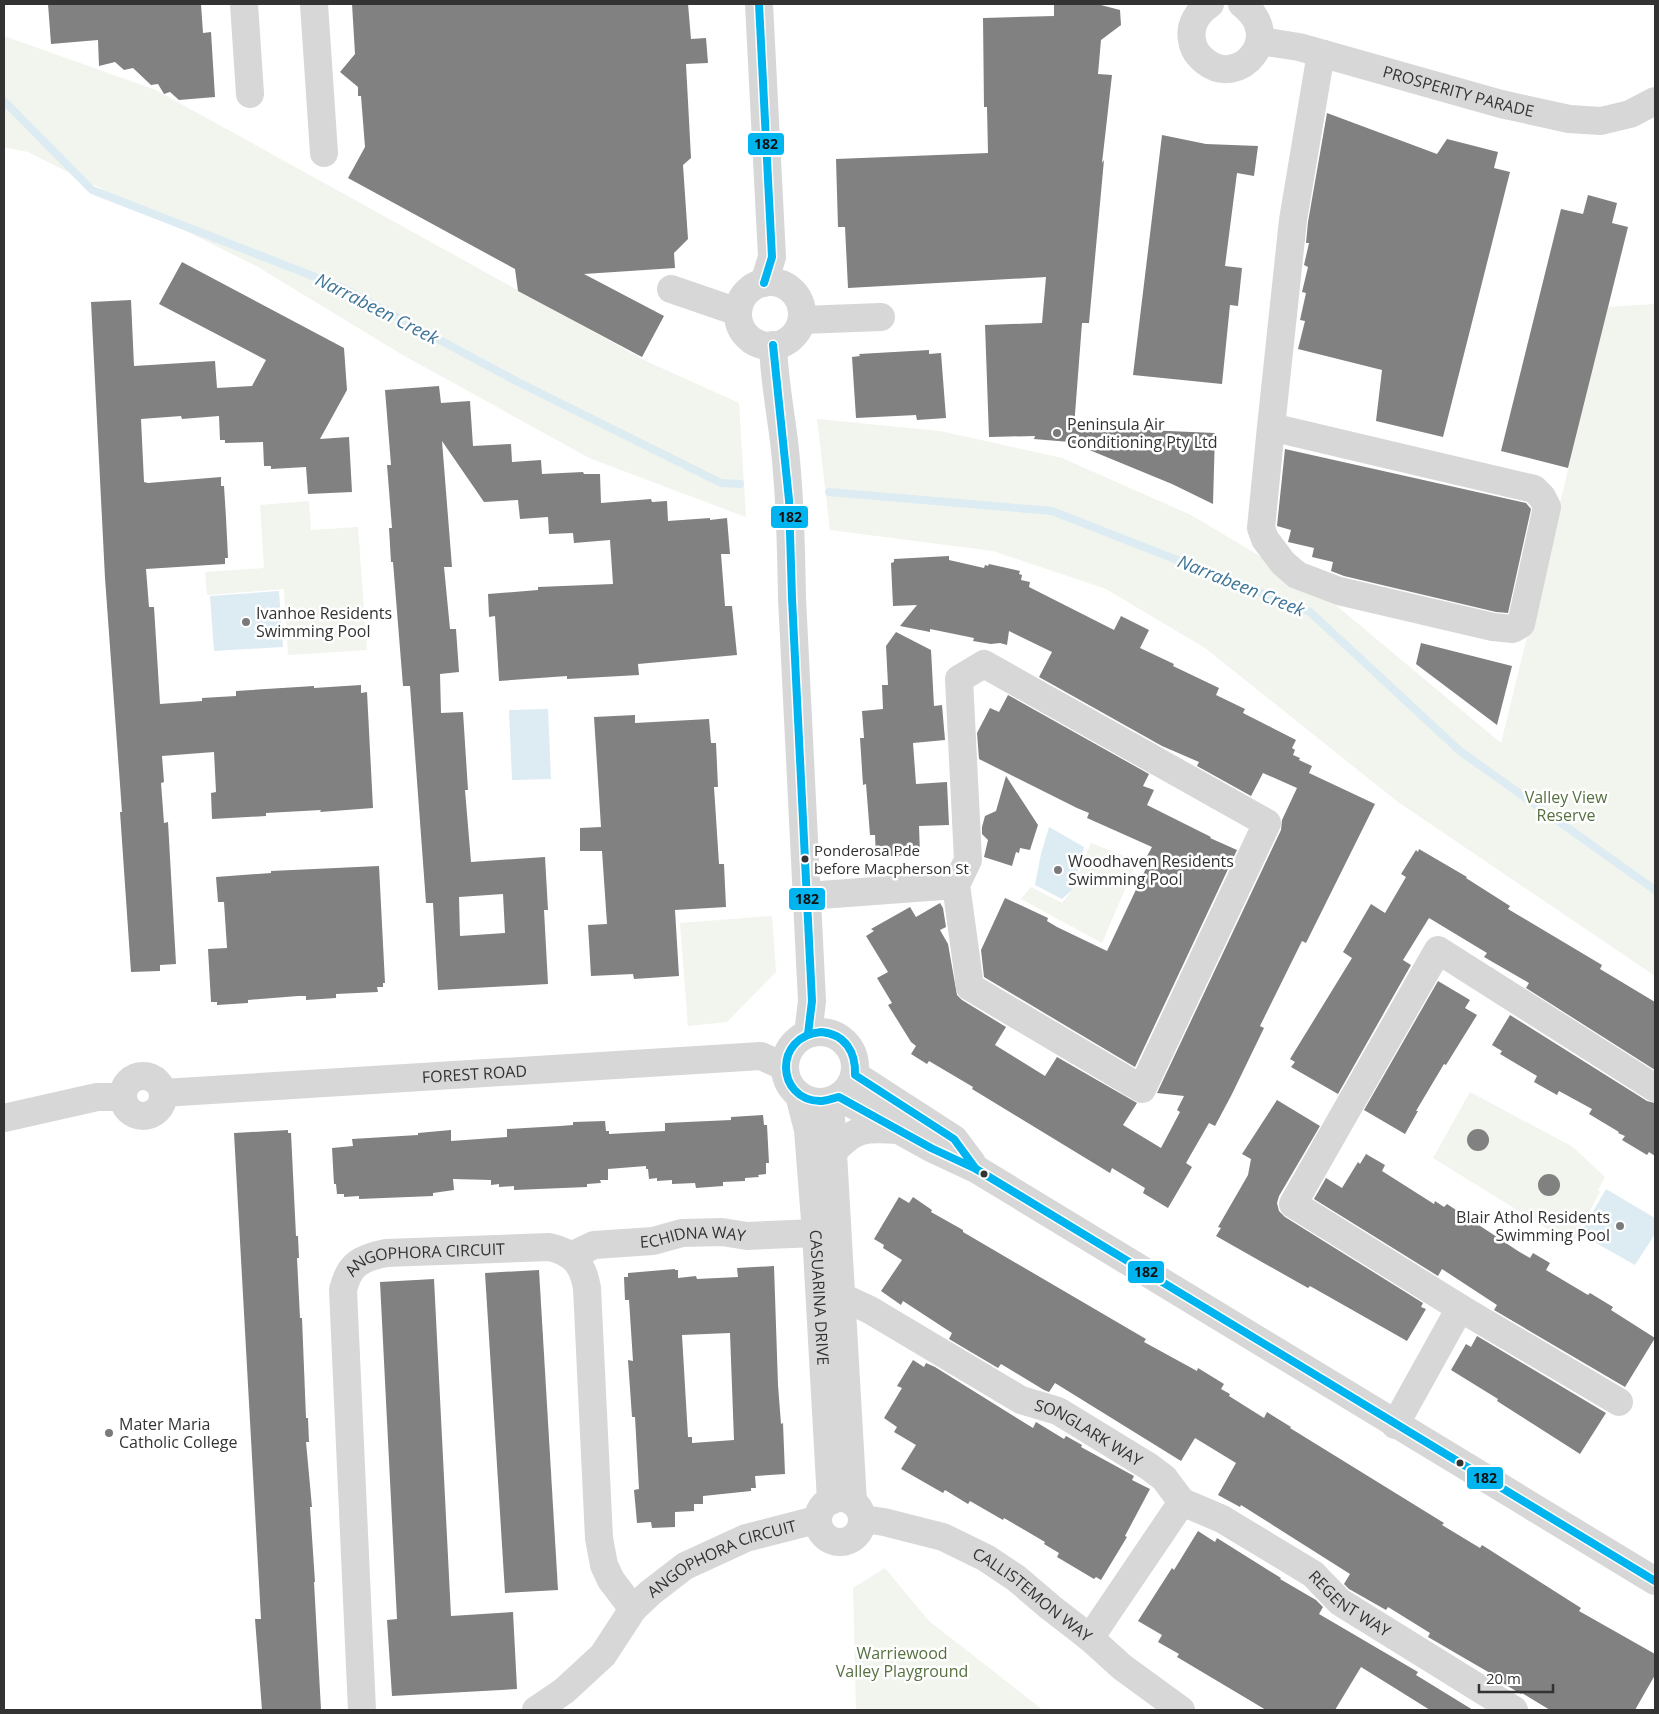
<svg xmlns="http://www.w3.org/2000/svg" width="1659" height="1714" font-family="'Open Sans',sans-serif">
<rect width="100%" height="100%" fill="#fff"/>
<!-- green -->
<g fill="#f1f5ed">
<polygon points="4,36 156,90 646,361 739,403 746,517 589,458 401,354 258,267 28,152 4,147"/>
<polygon points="1655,304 1655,976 1398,802 1205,648 1106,589 993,551 830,530 817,419 940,431 1062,458 1191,515 1320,592 1501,743 1608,307"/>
<polygon points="309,501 311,530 358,527 367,650 288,655 284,589 207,595 205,572 264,568 260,505"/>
<polygon points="1091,843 1137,861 1102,943 1021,899 1031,887 1062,903 1073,889"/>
<polygon points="772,916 776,972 727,1022 688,1026 680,923"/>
<polygon points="1470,1092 1573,1147 1605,1177 1598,1190 1600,1192 1572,1244 1433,1158"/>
<polygon points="885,1568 929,1621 1043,1710 856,1710 853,1588"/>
</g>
<!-- water -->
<g fill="#ddebf3">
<polygon points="279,591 283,647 214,651 210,596"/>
<polygon points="548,709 551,779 512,780 509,710"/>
<polygon points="1049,827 1084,847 1073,889 1062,899 1035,885 1041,854"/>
<polygon points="1606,1189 1655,1218 1655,1234 1635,1265 1580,1234"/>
</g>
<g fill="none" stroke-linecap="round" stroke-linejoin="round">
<!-- stream -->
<g stroke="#ddebf3" stroke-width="8">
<polyline points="4,101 92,190 341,287 518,382 721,483 740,484"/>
<polyline points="829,492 1052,511 1310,612 1460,751 1655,890"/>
</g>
</g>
<!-- building -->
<g fill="#818181" fill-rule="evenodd">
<polygon points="48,4 201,4 203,33 211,32 215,97 179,100 170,92 164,94 158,84 151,85 133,68 124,70 115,62 99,66 98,40 51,44"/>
<polygon points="352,4 688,4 691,39 706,38 708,63 686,64 691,158 683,165 688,239 674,253 675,268 584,274 664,316 642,357 518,291 515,269 348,178 365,147 361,96 358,96 358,87 340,72 355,54"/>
<polygon points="1054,4 1097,4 1120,10 1121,25 1101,40 1098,74 1112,75 1102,163 1104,160 1089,323 1082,323 1074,427 1215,433 1213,504 1172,484 1070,442 1034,439 1035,436 989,437 985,325 1042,323 1046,277 848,288 845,227 838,227 836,159 988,153 987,107 984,107 983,18 1054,16"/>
<polygon points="1327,113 1437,154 1447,139 1498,152 1494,168 1510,172 1443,437 1376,421 1382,370 1298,349 1305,321 1300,320 1306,293 1302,292 1308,267 1304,265 1309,243 1306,243 1308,222"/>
<polygon points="1162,135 1206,144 1258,146 1254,176 1237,173 1225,266 1242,268 1238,306 1230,305 1222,384 1133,375"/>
<polygon points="1588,195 1617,203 1612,223 1628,227 1568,468 1501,451 1561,209 1583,214"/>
<polygon points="182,262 344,348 347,390 320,439 349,437 352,492 308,494 306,467 271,469 271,466 264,466 263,442 225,443 225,440 220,440 219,416 182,419 181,416 141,419 144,482 148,483 221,477 221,486 224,486 226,518 228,558 225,558 225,564 146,569 149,607 154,607 160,704 202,701 202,698 236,696 236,691 314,686 314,688 361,685 361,693 367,692 373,808 320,812 321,810 266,813 266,816 212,819 211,793 216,792 214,752 162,756 164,782 161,783 164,823 168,822 176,964 160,965 160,971 131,972 120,812 122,812 105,578 91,302 131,300 134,366 215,361 217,388 252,386 266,360 159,304"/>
<polygon points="929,350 929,354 941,353 946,418 917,420 916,415 856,418 852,357 860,356 859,354"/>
<path d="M 439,386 L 441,403 L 470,401 L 473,446 L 511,444 L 512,462 L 541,460 L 542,474 L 583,472 L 584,474 L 600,474 L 601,503 L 651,499 L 652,502 L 667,501 L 668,521 L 710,518 L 710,520 L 727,518 L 730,554 L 721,554 L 725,606 L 732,606 L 737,655 L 638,664 L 639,675 L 567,679 L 567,676 L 499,681 L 495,616 L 489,617 L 488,594 L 538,590 L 538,587 L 613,584 L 610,540 L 574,543 L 573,533 L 549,534 L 548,517 L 520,519 L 518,500 L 484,502 L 442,441 L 452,567 L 444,567 L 450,629 L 456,629 L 459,672 L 440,674 L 441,713 L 463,712 L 468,790 L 465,790 L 471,862 L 545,857 L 548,910 L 544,910 L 548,984 L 438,990 L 433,903 L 426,903 L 410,686 L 403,686 L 393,562 L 391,562 L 389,528 L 392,528 L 387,465 L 391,465 L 385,390 ZM 503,894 L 505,933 L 460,936 L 459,897 Z"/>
<polygon points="1285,449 1526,503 1531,509 1508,613 1496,612 1344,576 1331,571 1333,562 1312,557 1314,548 1288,542 1291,530 1277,526"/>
<polygon points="949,556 949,560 984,568 985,565 988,566 989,564 1020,571 1019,574 1022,575 1021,580 1030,582 1029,587 1114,630 1121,616 1149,630 1140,648 1174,664 1173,666 1219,688 1216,695 1245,709 1243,713 1296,740 1292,748 1295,750 1293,755 1300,758 1299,760 1312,766 1309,773 1375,804 1306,943 1302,941 1260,1026 1264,1028 1232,1094 1215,1126 1209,1123 1186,1163 1192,1167 1168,1208 1143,1193 1145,1188 1112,1168 1110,1173 972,1089 973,1087 929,1061 927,1064 911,1054 916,1046 911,1042 888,1005 892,1003 877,978 888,972 866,936 874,931 871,929 910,907 916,917 940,903 943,908 946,927 940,930 948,944 957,995 962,1000 1006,1027 995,1045 1045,1076 1057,1057 1137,1103 1123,1125 1161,1148 1180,1112 1177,1110 1184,1096 1157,1093 1281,830 1282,820 1297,788 1263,773 1251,796 1197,766 1199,762 1162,746 1039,677 1052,652 1009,631 1007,645 1000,643 991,644 973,641 974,638 930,629 930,632 900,626 917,605 893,606 891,563 894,562 894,559"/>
<polygon points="896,632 931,650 934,706 942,705 945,740 913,743 916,784 947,782 949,825 919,826 920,854 876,857 875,835 870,835 866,784 863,785 860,738 864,738 862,711 883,709 882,685 888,685 886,646"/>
<polygon points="1421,643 1512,666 1497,725 1416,664"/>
<polygon points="1008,695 1149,774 1143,786 1154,790 1147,805 1211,837 1210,838 1237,850 1135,1067 984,977 981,950 1005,898 1048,918 1047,921 1057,927 1107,951 1150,860 1146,858 1152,847 1087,818 1089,813 1077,808 979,759 977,733 990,708 999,712"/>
<polygon points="635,715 635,723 709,719 711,743 716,743 718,787 714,787 719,864 724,864 726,907 675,910 679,976 634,979 633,974 591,976 588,925 607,924 602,851 580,851 580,828 601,827 594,717"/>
<polygon points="1006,776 1038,825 1030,850 1020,848 1019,853 1016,852 1012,866 984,857 988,840 982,834 982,827 985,816 996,811"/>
<polygon points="1419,849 1467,877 1466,878 1510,906 1508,909 1602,965 1600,969 1655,1002 1655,1070 1526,988 1529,983 1484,957 1487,953 1429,918 1403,960 1411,965 1338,1094 1291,1067 1295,1062 1290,1059 1352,958 1343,952 1371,904 1385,913 1406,877 1401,874 1416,850 1418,852"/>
<polygon points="379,866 385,983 383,983 383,987 377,987 378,992 336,994 336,998 306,1000 306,996 298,996 248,1000 248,1003 217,1005 217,1002 211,1002 208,949 227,948 224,902 218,902 216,877 271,873 271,871"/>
<polygon points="1438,981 1470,1000 1465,1008 1477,1015 1446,1065 1444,1064 1416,1111 1418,1111 1405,1134 1364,1110"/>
<polygon points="1510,1015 1647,1101 1655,1103 1655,1156 1649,1152 1647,1155 1622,1140 1625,1136 1618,1133 1619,1132 1589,1114 1592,1109 1559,1091 1557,1095 1534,1082 1537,1076 1500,1054 1502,1051 1492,1045"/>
<polygon points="1277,1100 1320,1126 1279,1196 1277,1203 1279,1211 1285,1217 1423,1303 1421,1307 1426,1309 1407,1341 1310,1286 1308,1288 1216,1236 1221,1228 1218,1227 1248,1175 1251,1159 1242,1154"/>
<polygon points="763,1115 764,1125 767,1125 769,1163 766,1163 766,1174 758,1175 759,1177 745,1178 745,1181 723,1182 723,1186 696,1188 695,1183 672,1184 672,1180 657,1181 657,1178 649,1179 648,1169 646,1169 646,1166 608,1169 608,1180 600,1180 601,1183 587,1184 587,1187 514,1190 514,1186 499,1187 499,1184 491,1185 491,1180 453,1179 454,1190 433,1193 433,1196 359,1199 359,1196 344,1197 344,1194 337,1194 336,1184 334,1184 332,1148 353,1146 352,1139 418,1135 418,1133 451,1130 451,1141 507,1137 507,1129 560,1126 573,1125 573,1122 605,1121 606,1131 609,1131 609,1134 665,1131 665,1123 731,1120 731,1117"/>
<circle cx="1478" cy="1140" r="11"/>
<polygon points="288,1130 288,1133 291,1133 296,1236 298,1236 299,1258 297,1258 300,1318 302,1318 306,1418 308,1418 309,1442 306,1442 312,1507 310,1507 315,1582 314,1582 321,1710 262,1710 255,1619 261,1619 234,1133"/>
<polygon points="1366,1154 1385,1165 1382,1171 1434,1204 1435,1201 1444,1207 1447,1204 1518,1251 1530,1258 1533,1253 1550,1263 1546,1270 1588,1295 1590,1293 1613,1307 1611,1310 1655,1338 1625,1387 1494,1310 1497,1305 1442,1269 1438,1276 1314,1199 1326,1178 1342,1188 1358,1162 1360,1164"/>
<circle cx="1549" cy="1185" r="11"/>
<polygon points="899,1197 909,1203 913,1197 932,1210 931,1212 963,1230 963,1232 1146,1339 1144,1342 1197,1371 1198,1368 1224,1384 1221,1389 1230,1394 1229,1396 1264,1418 1267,1412 1291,1427 1290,1428 1444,1523 1442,1525 1480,1548 1482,1545 1581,1608 1579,1611 1655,1654 1655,1675 1635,1710 1550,1710 1522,1693 1521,1694 1501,1682 1502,1680 1428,1637 1430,1633 1388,1607 1386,1610 1349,1589 1344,1584 1350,1574 1241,1505 1240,1507 1218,1495 1236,1463 1195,1438 1181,1461 1055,1383 1049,1392 1044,1390 1001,1364 998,1368 949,1339 952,1333 903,1301 901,1305 881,1291 902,1260 883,1248 884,1245 874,1239"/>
<path d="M 774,1266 L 778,1385 L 781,1424 L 783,1423 L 785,1474 L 755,1476 L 756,1488 L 751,1488 L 751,1491 L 703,1496 L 703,1504 L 694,1504 L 694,1511 L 675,1512 L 675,1527 L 652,1528 L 651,1522 L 637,1523 L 634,1490 L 639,1489 L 635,1417 L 632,1417 L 628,1360 L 633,1361 L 629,1300 L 625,1300 L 624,1277 L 628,1277 L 628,1273 L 675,1269 L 675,1270 L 678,1270 L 678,1278 L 696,1276 L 697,1279 L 738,1277 L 737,1268 ZM 730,1333 L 734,1440 L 692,1443 L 692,1437 L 688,1437 L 682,1335 Z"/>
<polygon points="539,1270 558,1590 505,1593 485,1273"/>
<polygon points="434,1279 451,1616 513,1612 517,1689 392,1696 387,1620 397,1619 380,1282"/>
<polygon points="1477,1336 1606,1413 1580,1454 1497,1401 1498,1399 1451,1370 1466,1344 1471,1347"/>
<polygon points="913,1360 924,1367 926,1363 935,1367 1033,1428 1036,1422 1064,1439 1066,1436 1082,1445 1081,1447 1134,1476 1132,1480 1150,1489 1125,1536 1127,1537 1101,1580 1096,1577 1094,1579 1057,1557 1059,1553 1044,1544 1045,1542 1004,1518 1003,1520 970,1501 968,1504 945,1490 943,1493 901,1469 916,1445 894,1432 897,1427 884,1418 902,1388 897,1386"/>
<polygon points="1198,1531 1215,1542 1217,1538 1281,1578 1280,1579 1316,1600 1323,1607 1319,1614 1418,1672 1416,1675 1473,1710 1430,1710 1361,1667 1335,1710 1266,1710 1177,1657 1179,1654 1158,1642 1162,1635 1138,1621 1172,1568 1174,1570"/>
</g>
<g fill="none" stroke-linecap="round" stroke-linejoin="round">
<!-- minor -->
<g stroke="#d7d7d7" stroke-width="28">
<polyline points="244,4 250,94"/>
<polyline points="314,4 324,153"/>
<polyline points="759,4 772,257 764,283"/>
<path d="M 1210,4 C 1198,12 1189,24 1192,40 C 1193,49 1198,56 1206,62 C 1239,88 1286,37 1242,4"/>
<path id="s1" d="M 1260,41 L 1299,47 L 1501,104 L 1569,119 L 1601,121 L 1630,114 L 1655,101"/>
<circle cx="770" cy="314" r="32"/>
<polyline points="671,289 738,312"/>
<polyline points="802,320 881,317"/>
<path d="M 773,345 C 774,378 780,409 784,441 C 790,493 791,546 792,598 L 812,1001 L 808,1034"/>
<polyline points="1271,427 1261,528 1265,539 1283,563 1297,575 1339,591 1493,627 1513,629 1521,624 1547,507 1542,497 1534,489 1271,427 1293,220 1319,65 1324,54"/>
<polyline points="807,896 956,885 970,987 1142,1089 1267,823 984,664 959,679 968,860 956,885"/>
<circle cx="820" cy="1067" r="35"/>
<polyline points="855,1075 954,1139 972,1163"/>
<circle cx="143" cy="1096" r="20"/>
<path id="s2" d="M 163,1093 L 761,1056 L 785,1067"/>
<path id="s3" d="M 799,1095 L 808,1130 L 816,1233 L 831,1501"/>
<polyline points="839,1097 931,1148 976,1169 1655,1581"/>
<polyline points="830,1101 853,1502"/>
<polyline points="4,1118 97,1097 123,1097"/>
<path d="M 833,1152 C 855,1127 866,1128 898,1130"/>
<path id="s4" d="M 571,1256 L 594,1245 L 653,1241 L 682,1233 L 722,1232 L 747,1236 L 816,1233"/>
<path id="s5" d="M 842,1297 L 870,1310 L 1021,1400 L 1058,1411 L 1148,1466 L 1164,1478 L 1182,1502 L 1222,1519 L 1313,1574 L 1340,1602 L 1514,1710"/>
<polyline points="1460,1308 1619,1402"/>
<polyline points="1395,1425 1460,1308 1293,1204 1438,950 1655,1088"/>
<circle cx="840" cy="1520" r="22"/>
<path id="s6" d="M 863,1519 L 884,1522 L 943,1537 L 986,1558 L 1016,1578 L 1050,1607 L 1090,1638 L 1122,1667 L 1181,1710"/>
<polyline points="1090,1638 1182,1502"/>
<path id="s7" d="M 362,1710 L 343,1290 C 349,1264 361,1258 386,1253 L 549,1247 C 573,1252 583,1264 587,1288 L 599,1538 L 604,1565 L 611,1580 L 633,1609"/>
<path id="s8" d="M 536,1710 L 564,1691 L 603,1655 L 633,1609 L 650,1593 L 685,1566 L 746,1538 L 808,1522 L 818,1522"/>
</g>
<!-- bus-1 casing -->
<g stroke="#fff" stroke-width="11">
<g id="bus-1">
<polyline points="759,4 772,257 764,283"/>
<polyline points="773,345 789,500 792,598 812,1001 808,1034"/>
<path d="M 821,1032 C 845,1034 856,1052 855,1075 L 954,1139 L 976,1169 L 931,1148 L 839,1097 C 833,1098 826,1101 820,1101 C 776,1100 773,1036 821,1032 Z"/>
<polyline points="976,1169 1655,1581"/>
</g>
</g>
<!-- bus-1 -->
<use href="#bus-1" stroke="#00b5ef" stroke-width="8"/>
</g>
<!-- markers -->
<g fill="#7a7a7a" stroke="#fff" stroke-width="2">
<circle cx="1057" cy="433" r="5"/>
<circle cx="246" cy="622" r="5"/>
<circle cx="1058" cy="870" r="5"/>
<circle cx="1620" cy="1226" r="5"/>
<circle cx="109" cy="1433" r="5"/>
</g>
<g fill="#333" stroke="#fff" stroke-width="2">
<circle cx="805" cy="859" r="4.5"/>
<circle cx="984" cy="1174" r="4.5"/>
<circle cx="1460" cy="1463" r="4.5"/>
</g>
<g text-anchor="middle" stroke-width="5" stroke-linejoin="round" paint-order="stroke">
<!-- bus labels -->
<g font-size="15" fill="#333" stroke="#fff" text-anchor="start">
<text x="814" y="856">Ponderosa Pde<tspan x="814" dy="18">before Macpherson St</tspan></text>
</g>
<!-- street labels -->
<g font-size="16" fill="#333" stroke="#fff">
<text dy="6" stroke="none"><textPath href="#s1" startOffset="205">PROSPERITY PARADE</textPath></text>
<text dy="6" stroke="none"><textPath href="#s2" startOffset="312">FOREST ROAD</textPath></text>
<text dy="6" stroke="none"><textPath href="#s4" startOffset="125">ECHIDNA WAY</textPath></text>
<text dy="6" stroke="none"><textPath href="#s7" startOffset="519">ANGOPHORA CIRCUIT</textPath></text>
<text dy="6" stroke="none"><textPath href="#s3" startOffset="204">CASUARINA DRIVE</textPath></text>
<text dy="6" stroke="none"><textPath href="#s5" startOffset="282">SONGLARK WAY</textPath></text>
<text dy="6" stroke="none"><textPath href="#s8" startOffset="246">ANGOPHORA CIRCUIT</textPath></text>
<text dy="6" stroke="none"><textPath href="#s6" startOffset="189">CALLISTEMON WAY</textPath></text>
<text dy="6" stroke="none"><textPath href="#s5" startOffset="598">REGENT WAY</textPath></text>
</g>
<!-- poi labels -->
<g font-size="16" fill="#333" stroke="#fff" text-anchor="start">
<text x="1067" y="430">Peninsula Air<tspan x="1067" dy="18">Conditioning Pty Ltd</tspan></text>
<text x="256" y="619">Ivanhoe Residents<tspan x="256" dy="18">Swimming Pool</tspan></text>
<text x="1068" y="867">Woodhaven Residents<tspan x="1068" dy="18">Swimming Pool</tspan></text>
<text x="1610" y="1223" text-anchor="end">Blair Athol Residents<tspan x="1610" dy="18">Swimming Pool</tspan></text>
<text x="119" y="1430">Mater Maria<tspan x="119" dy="18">Catholic College</tspan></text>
</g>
<!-- park labels -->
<g font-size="16" fill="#56703f" stroke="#fff">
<text x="1566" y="803">Valley View<tspan x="1566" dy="18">Reserve</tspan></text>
<text x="902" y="1659">Warriewood<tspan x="902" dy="18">Valley Playground</tspan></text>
</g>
<!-- water labels -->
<g font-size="18" font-style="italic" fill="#3f7597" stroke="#fff">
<text transform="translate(377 309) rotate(27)" y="6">Narrabeen Creek</text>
<text transform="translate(1241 586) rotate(22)" y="6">Narrabeen Creek</text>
</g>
</g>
<g stroke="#fff" stroke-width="2">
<rect x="747" y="132" width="38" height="24" rx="5" fill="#00b5ef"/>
<rect x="770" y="505" width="39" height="24" rx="5" fill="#00b5ef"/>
<rect x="788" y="887" width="38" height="24" rx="5" fill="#00b5ef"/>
<rect x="1127" y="1260" width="38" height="24" rx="5" fill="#00b5ef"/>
<rect x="1466" y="1466" width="38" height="24" rx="5" fill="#00b5ef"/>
</g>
<g font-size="14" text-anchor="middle" font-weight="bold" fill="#111">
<text x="766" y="149">182</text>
<text x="790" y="522">182</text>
<text x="807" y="904">182</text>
<text x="1146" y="1277">182</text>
<text x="1485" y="1483">182</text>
</g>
<!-- border -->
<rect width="1659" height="1714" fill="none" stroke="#333333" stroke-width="10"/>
<!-- scale -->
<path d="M1479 1684v8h74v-8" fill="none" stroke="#333333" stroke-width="2.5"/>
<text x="1486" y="1684" font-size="15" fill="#333333" stroke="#ffffff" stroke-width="4" paint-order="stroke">20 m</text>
</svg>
